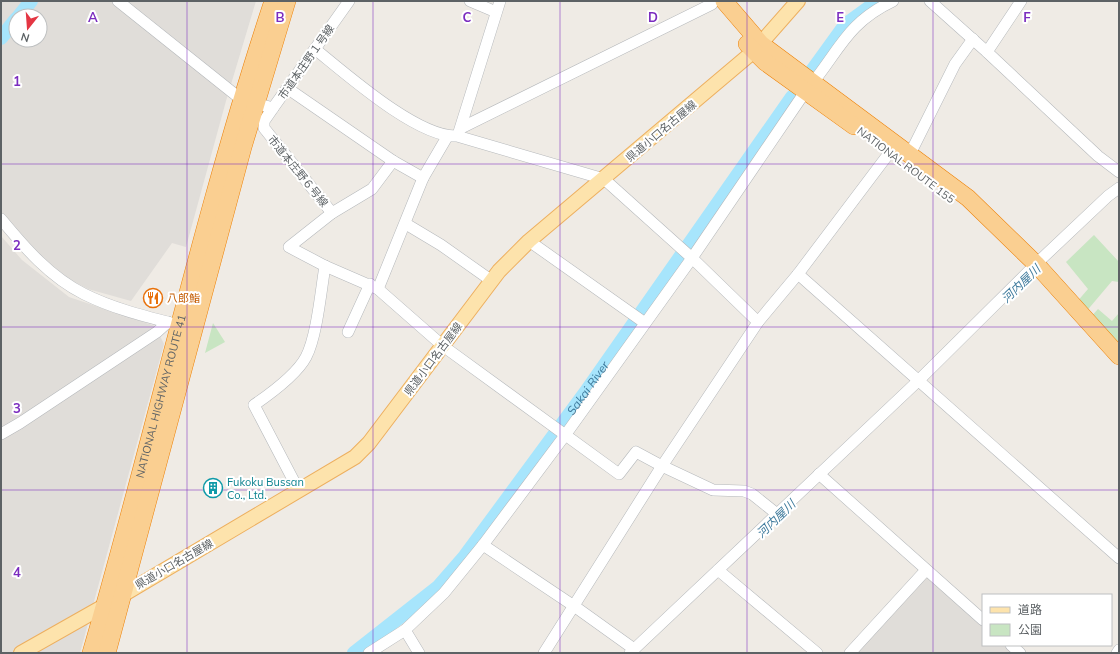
<svg xmlns="http://www.w3.org/2000/svg" width="1120" height="654" font-family="Mulish,'Noto Sans JP',sans-serif">
<rect width="100%" height="100%" fill="#efebe5"/>
<!-- industrial -->
<g fill="#e0ddd9" fill-rule="evenodd">
<path d="M 1,1 L 256,1 L 226,101 L 186,247 L 172,243 L 131,301 L 88,289 L 57,273 L 25,243 L 1,213 ZM 16,16 L 40,16 L 40,40 L 16,40 Z"/>
<polygon points="1,236 22,260 69,297 155,326 164,344 80,653 1,653"/>
<polygon points="923,573 983,627 983,645 1004,645 1013,653 852,653"/>
</g>
<!-- green -->
<g fill="#c8e5c2">
<polygon points="1094,235 1119,262 1119,282 1112,281 1085,313 1076,303 1088,289 1066,262"/>
<polygon points="1098,309 1112,321 1119,313 1119,349 1089,319"/>
<polygon points="213,323 225,342 205,353"/>
</g>
<g fill="none" stroke-linecap="round" stroke-linejoin="round">
<!-- river -->
<g stroke="#a7e5fc" stroke-width="14">
<polyline points="19,16 31,1"/>
<polyline points="1,38 16,19"/>
<polyline points="811,72 845,25 878,1"/>
<path id="s1" d="M 354,653 L 438,587 L 465,556 L 585,393 L 792,97"/>
</g>
<!-- minor casing -->
<g stroke="#b5b8bb" stroke-width="12">
<g id="minor">
<polyline points="118,1 242,100"/>
<polyline points="470,1 496,12"/>
<polyline points="930,1 987,52 1098,156 1119,172"/>
<path d="M 315,49 C 346,74 418,138 457,136 L 604,179 L 692,258 L 758,322"/>
<polyline points="987,52 1021,1"/>
<polyline points="287,88 393,161 423,178"/>
<polyline points="255,103 273,108 349,1"/>
<polyline points="273,108 264,121 264,128 332,213"/>
<polyline points="461,128 712,4"/>
<polyline points="459,132 500,1"/>
<polyline points="910,154 955,64 973,39"/>
<polyline points="393,161 372,189 332,213 289,247 325,266 378,289 443,346 619,474 636,452 662,466 713,490 744,491 752,494 777,514"/>
<path d="M 1,219 C 25,248 50,277 84,294 C 116,310 152,318 186,327"/>
<polyline points="406,224 441,245 492,281"/>
<polyline points="529,241 645,323"/>
<polyline points="1036,264 1108,196 1119,188"/>
<polyline points="798,274 1119,558"/>
<polyline points="378,289 423,178 447,137"/>
<polyline points="348,332 370,284"/>
<polyline points="1,434 20,423 157,332 168,322"/>
<polyline points="819,474 983,620"/>
<path d="M 299,491 L 254,405 C 270,394 297,374 306,357 C 317,336 321,290 325,266"/>
<polyline points="483,545 574,606 634,649"/>
<polyline points="718,570 817,653"/>
<polyline points="405,630 419,653"/>
<polyline points="1011,645 1020,653"/>
<path d="M 369,653 L 405,630 L 444,593 L 483,545 L 566,434 L 692,258 L 805,92 C 838,55 844,24 893,1"/>
<polyline points="544,653 662,466 758,322 798,274 890,152"/>
<polyline points="630,653 918,381 1029,271"/>
<polyline points="850,653 926,570"/>
<polyline points="1117,653 1119,650"/>
</g>
</g>
<!-- major casing -->
<g stroke="#edaf5f" stroke-width="16">
<polyline id="major" points="21,653 104,606 355,457 369,443 499,271 529,241 754,51 798,1"/>
</g>
<!-- highway casing -->
<g stroke="#ed8107" stroke-width="18">
<g id="highway">
<polyline points="724,1 761,44 968,198 1036,264 1119,356"/>
<polyline points="747,44 765,62 854,126"/>
<path id="s2" d="M 91,653 C 154,437 202,215 273,1"/>
<polyline points="107,653 243,147 287,1"/>
</g>
</g>
<!-- minor -->
<use href="#minor" stroke="#fff" stroke-width="11"/>
<!-- major -->
<use href="#major" stroke="#fde3ac" stroke-width="14"/>
<!-- highway -->
<use href="#highway" stroke="#facf91" stroke-width="17"/>
</g>
<!-- grid -->
<path fill="none" stroke="#7b2cbf" stroke-width="1" stroke-opacity="0.55" d="M 187,1 L 187,653M 373,1 L 373,653M 560,1 L 560,653M 747,1 L 747,653M 933,1 L 933,653M 1,164 L 1119,164M 1,327 L 1119,327M 1,490 L 1119,490"/>
<!-- icons -->
<defs>
<g id="restaurant-ring" transform="scale(1)"><circle r="9.5" fill="#fff" stroke="#e8710a" stroke-width="1.5"/><path d="M-5-6h1v4h1v-4h1v4h1v-4h1v5L-1.5 .5V6h-2V.5L-5-1ZM5-6V6H3V1.5H1.5Q1.5-4 5-6Z" fill="#e8710a"/></g>
<g id="building-ring" transform="scale(1)"><circle r="9.5" fill="#fff" stroke="#0f9aa8" stroke-width="1.5"/><path d="M-4-6H4V6H1V3H-1V6H-4ZM-2.5-4.3h1.7v1.8h-1.7ZM.8-4.3h1.7v1.8H.8ZM-2.5-1h1.7V.8h-1.7ZM.8-1h1.7V.8H.8Z" fill="#0f9aa8"/></g>
</defs>
<g fill-rule="evenodd">
<use href="#restaurant-ring" x="153" y="298"/>
<use href="#building-ring" x="213" y="488"/>
</g>
<g text-anchor="middle" stroke-width="4" stroke-linejoin="round" paint-order="stroke">
<!-- street labels -->
<g font-size="11" fill="#5d6265" stroke="#fff">
<text transform="translate(306 62) rotate(-55)" y="4">市道本庄野１号線</text>
<text transform="translate(661 131) rotate(-40)" y="4">県道小口名古屋線</text>
<text transform="translate(906 165) rotate(37)" y="4">NATIONAL ROUTE 155</text>
<text transform="translate(298 171) rotate(51)" y="4">市道本庄野６号線</text>
<text transform="translate(433 359) rotate(-53)" y="4">県道小口名古屋線</text>
<text dy="4" stroke="none"><textPath href="#s2" startOffset="266">NATIONAL HIGHWAY ROUTE 41</textPath></text>
<text transform="translate(174 564) rotate(-30)" y="4">県道小口名古屋線</text>
</g>
<!-- food labels -->
<g font-size="11" fill="#c56008" stroke="#fff" text-anchor="start">
<text x="167" y="302">八郎鮨</text>
</g>
<!-- culture labels -->
<g font-size="11" fill="#0d838f" stroke="#fff" text-anchor="start">
<text x="227" y="486">Fukoku Bussan<tspan x="227" dy="13">Co., Ltd.</tspan></text>
</g>
<!-- water labels -->
<g font-size="12" font-style="italic" fill="#3f7b9d" stroke="#fff">
<text transform="translate(1021 284) rotate(-44)" y="4">河内屋川</text>
<text dy="4" stroke="none"><textPath href="#s1" startOffset="356">Sakai River</textPath></text>
<text transform="translate(776 519) rotate(-44)" y="4">河内屋川</text>
</g>
</g>
<g font-size="13" text-anchor="middle" font-weight="bold" fill="#7b2cbf" stroke="#fff" stroke-width="4" stroke-linejoin="round" paint-order="stroke">
<text x="93" y="22">A</text>
<text x="280" y="22">B</text>
<text x="467" y="22">C</text>
<text x="653" y="22">D</text>
<text x="840" y="22">E</text>
<text x="1027" y="22">F</text>
<text x="17" y="86">1</text>
<text x="17" y="250">2</text>
<text x="17" y="413">3</text>
<text x="17" y="577">4</text>
</g>
<!-- border -->
<rect width="1120" height="654" fill="none" stroke="#5d6265" stroke-width="4"/>
<!-- legend -->
<rect x="982" y="594" width="130" height="52" fill="#ffffff" stroke="#bec0c1"/>
<rect x="990" y="607" width="20" height="6" fill="#fde3ac" stroke="#bec0c1"/>
<text x="1018" y="614" font-size="12" fill="#5d6265">道路</text>
<rect x="990" y="624" width="20" height="12" fill="#c8e5c2" stroke="#bec0c1"/>
<text x="1018" y="634" font-size="12" fill="#5d6265">公園</text>
<!-- north arrow -->
<g transform="translate(28 28) rotate(197)"><circle r="19" fill="#ffffff" stroke="#bec0c1"/>
<path d="M0-3L7 15L0 10L-7 15Z" fill="#e43643"/>
<text y="-6" font-size="11" font-weight="bold" text-anchor="middle" fill="#5d6265">N</text>
</g>
</svg>
